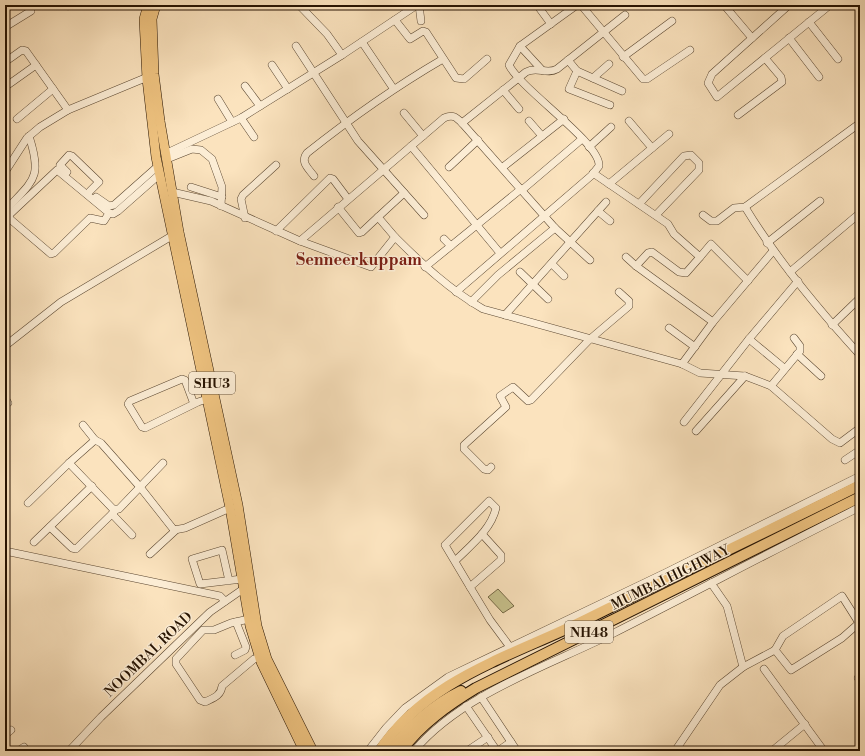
<svg xmlns="http://www.w3.org/2000/svg" width="865" height="756" font-family="'Libre Bodoni',serif">
<rect width="100%" height="100%" fill="#fbe3be"/>
<filter id="stains"><feTurbulence type="fractalNoise" baseFrequency=".005" numOctaves="4"/><feColorMatrix values="0 0 0 0 .2 0 0 0 0 .09 0 0 0 0 .02 0 0 0 .5 -.17"/></filter>
<radialGradient id="worn" r=".72"><stop offset=".6" stop-color="#630" stop-opacity="0"/><stop offset="1" stop-color="#630" stop-opacity=".3"/></radialGradient>
<!-- green -->
<polygon fill="#c7c18c" stroke="#766a47" points="498,589 514,606 503,613 488,597"/>
<g fill="none" stroke-linecap="round" stroke-linejoin="round">
<!-- minor casing -->
<g stroke="#5b4731" stroke-width="8">
<g id="minor">
<polyline points="67,5 68,6"/>
<polyline points="299,5 327,34 342,55"/>
<polyline points="419,5 421,21"/>
<polyline points="537,5 551,24"/>
<polyline points="581,5 643,79 647,79 690,50"/>
<polyline points="724,5 752,38"/>
<polyline points="789,5 712,74 708,83 717,97 830,5"/>
<polyline points="395,20 410,39 423,31 426,32 456,78 464,79 487,59"/>
<polyline points="809,22 838,59"/>
<polyline points="5,27 31,11 29,5"/>
<polyline points="789,38 819,77"/>
<polyline points="362,42 393,88"/>
<polyline points="296,46 358,141 424,215"/>
<polyline points="520,46 542,70"/>
<polyline points="623,57 672,21"/>
<polyline points="568,60 577,71 622,91"/>
<polyline points="5,62 22,50 26,51 68,110"/>
<polyline points="272,65 288,89"/>
<polyline points="577,71 569,89 610,105"/>
<polyline points="593,78 609,64"/>
<polyline points="245,86 260,106"/>
<polyline points="5,87 36,65"/>
<polyline points="503,90 519,109"/>
<polyline points="218,99 232,122"/>
<polyline points="404,113 423,136"/>
<polyline points="738,115 782,82 781,77 765,58"/>
<polyline points="241,118 254,137"/>
<polyline points="17,119 53,89"/>
<polyline points="529,121 542,136"/>
<polyline points="629,121 652,148"/>
<path d="M 462,123 L 526,72 C 537,66 547,75 557,69 L 625,15"/>
<polyline points="411,146 500,253"/>
<polyline points="589,147 611,127"/>
<polyline points="167,153 241,118 342,55 417,5"/>
<polyline points="167,159 192,149 201,150 212,159 222,187 221,206"/>
<polyline points="449,167 478,140"/>
<polyline points="503,167 564,119"/>
<polygon points="57,170 109,213 104,221 90,218 54,253 51,254 10,219 9,215"/>
<polyline points="5,172 27,138 40,127 68,110 150,76"/>
<polyline points="67,172 60,165 69,155 72,156 99,182 90,191"/>
<polyline points="593,173 668,224 674,234 700,257 711,244 748,281"/>
<path d="M 314,176 C 308,168 300,162 307,153 C 351,118 395,87 443,59"/>
<polyline points="609,184 669,134"/>
<polyline points="191,187 222,197"/>
<polyline points="522,190 582,139"/>
<path d="M 172,192 L 211,201 L 300,241 L 371,267 L 395,237 C 422,264 450,290 483,309 L 682,364 L 700,373 L 745,376 L 771,386 L 832,439 L 840,443 L 860,428"/>
<polyline points="96,197 109,206 114,205 158,166"/>
<polyline points="639,204 684,156 691,155 699,163 699,170 656,215"/>
<polyline points="338,207 359,233 362,232 378,217"/>
<path d="M 745,207 C 777,260 818,309 860,355"/>
<path d="M 5,211 C 33,180 43,179 29,136"/>
<polyline points="598,211 610,221"/>
<polyline points="109,213 113,214 118,211 160,174"/>
<polyline points="703,215 711,221 717,221 734,208 745,207 860,123"/>
<polyline points="245,218 241,199 243,195 276,165"/>
<polyline points="276,231 330,178 333,179 348,199"/>
<polyline points="395,237 378,217 404,193"/>
<polyline points="444,239 451,246"/>
<path d="M 300,241 L 444,118 C 453,114 456,117 462,123 L 555,228 L 590,260"/>
<polyline points="767,243 820,201"/>
<polyline points="626,257 636,266"/>
<polyline points="700,257 686,273 679,272 652,252 648,253 636,266 713,322"/>
<polyline points="552,264 564,276"/>
<polyline points="425,267 521,189"/>
<polyline points="520,272 548,299"/>
<polyline points="790,272 860,213"/>
<path d="M 456,292 L 592,175 L 599,166 C 601,143 520,89 509,65 L 520,46 L 577,5"/>
<polyline points="471,302 498,275 555,228"/>
<polyline points="505,315 606,202"/>
<polyline points="832,325 860,298"/>
<polyline points="669,328 695,347"/>
<polyline points="749,339 784,368"/>
<polyline points="5,346 61,302 175,234"/>
<polyline points="797,354 821,376"/>
<polyline points="682,364 713,322 773,251"/>
<polyline points="771,386 800,351 800,346 794,338"/>
<polyline points="5,398 8,403 5,405"/>
<polyline points="194,404 185,380 182,379 130,401 128,404 142,427 145,428 198,402 207,399"/>
<polyline points="684,422 749,339 798,281"/>
<polyline points="696,431 745,376"/>
<polyline points="95,440 101,443 140,487 174,530 185,528 230,508"/>
<polyline points="845,460 860,450"/>
<polyline points="69,463 113,509 119,509 163,463"/>
<polyline points="491,467 488,470 484,469 464,449 464,445 506,407 500,396 513,387 528,401 531,400 589,340 629,306 629,301 619,292"/>
<polyline points="28,503 69,463 95,440 83,425"/>
<polyline points="112,514 132,535"/>
<polyline points="50,527 72,548 76,549 116,510"/>
<polyline points="482,534 501,555 501,560 470,587 490,620 510,647"/>
<polyline points="34,542 92,486"/>
<polyline points="5,551 220,596 225,601"/>
<polyline points="150,554 176,530"/>
<path d="M 455,561 C 470,546 491,530 496,508 L 489,501 L 445,545 L 470,587"/>
<polyline points="229,581 222,550 192,559 200,584 242,579"/>
<polyline points="711,583 727,606 743,667 775,650 791,670 842,638 859,623 860,625"/>
<path d="M 249,619 L 231,623 L 214,630 L 203,630 L 176,659 L 176,664 L 200,700 L 205,702 C 213,698 221,696 222,686 L 254,659 L 260,657"/>
<polyline points="775,650 783,636 842,596 859,623"/>
<polyline points="235,655 245,650 246,647 236,622"/>
<polyline points="764,669 824,751"/>
<polyline points="860,675 858,678 860,680"/>
<polyline points="481,697 517,751"/>
<polyline points="466,706 497,751"/>
<polyline points="5,735 11,730"/>
<polyline points="18,751 24,747"/>
<polyline points="69,751 101,717 210,612 246,587"/>
<polyline points="368,751 386,728 405,708 448,677 665,573 860,476"/>
<path d="M 414,751 C 461,695 545,667 610,635 C 693,593 776,549 860,507"/>
<polyline points="467,751 488,737"/>
<polyline points="498,751 511,742"/>
<polyline points="675,751 720,685 743,667"/>
<polyline points="772,751 805,724"/>
</g>
</g>
<!-- major casing -->
<g stroke="#261302" stroke-width="10">
<g id="major">
<polyline points="148,5 144,19 147,79 156,157 230,508 250,626 261,662 304,751"/>
<polyline points="156,5 152,19 154,74 160,121 179,232 238,505 257,626 267,659 313,751"/>
</g>
</g>
<!-- highway casing -->
<g stroke="#261302" stroke-width="12">
<g id="highway">
<path d="M 379,751 C 428,678 510,657 585,620 C 677,574 769,531 860,485"/>
<path d="M 390,751 C 408,727 434,704 461,691"/>
<path d="M 401,751 C 421,724 448,705 476,688 L 860,497"/>
</g>
</g>
<!-- minor -->
<use href="#minor" stroke="#fcedd5" stroke-width="7"/>
<!-- major -->
<use href="#major" stroke="#eec27f" stroke-width="9"/>
<!-- highway -->
<use href="#highway" stroke="#eec27f" stroke-width="10"/>
</g>
<g text-anchor="middle" stroke-width="3" stroke-linejoin="round" paint-order="stroke">
<!-- shield labels -->
<g fill="#fcedd5" stroke="#665441" stroke-width="1">
<rect x="189" y="372" width="46" height="22" rx="3"/>
<rect x="565" y="621" width="48" height="22" rx="3"/>
</g>
<g font-size="13" font-weight="bold" fill="#261302">
<text x="212" y="388">SHU3</text>
<text x="589" y="637">NH48</text>
</g>
<!-- street labels -->
<g font-size="14" fill="#261302" stroke="#fcedd5">
<text transform="translate(670 577) rotate(-26)" y="5">MUMBAI HIGHWAY</text>
<text transform="translate(148 654) rotate(-44)" y="5">NOOMBAL ROAD</text>
</g>
<!-- quarter labels -->
<g font-size="16" font-weight="bold" fill="#7a1f14" stroke="#fcedd5">
<text x="359" y="265">Senneerkuppam</text>
</g>
</g>
<!-- margin -->
<rect width="865" height="756" fill="none" stroke="#fbe3be" stroke-width="20"/>
<rect x="6" y="6" width="853" height="744" fill="none" stroke="#261302" stroke-width="2"/>
<rect x="10" y="10" width="845" height="736" fill="none" stroke="#261302"/>
<rect width="100%" height="100%" filter="url(#stains)"/>
<rect width="100%" height="100%" fill="url(#worn)"/>
</svg>
